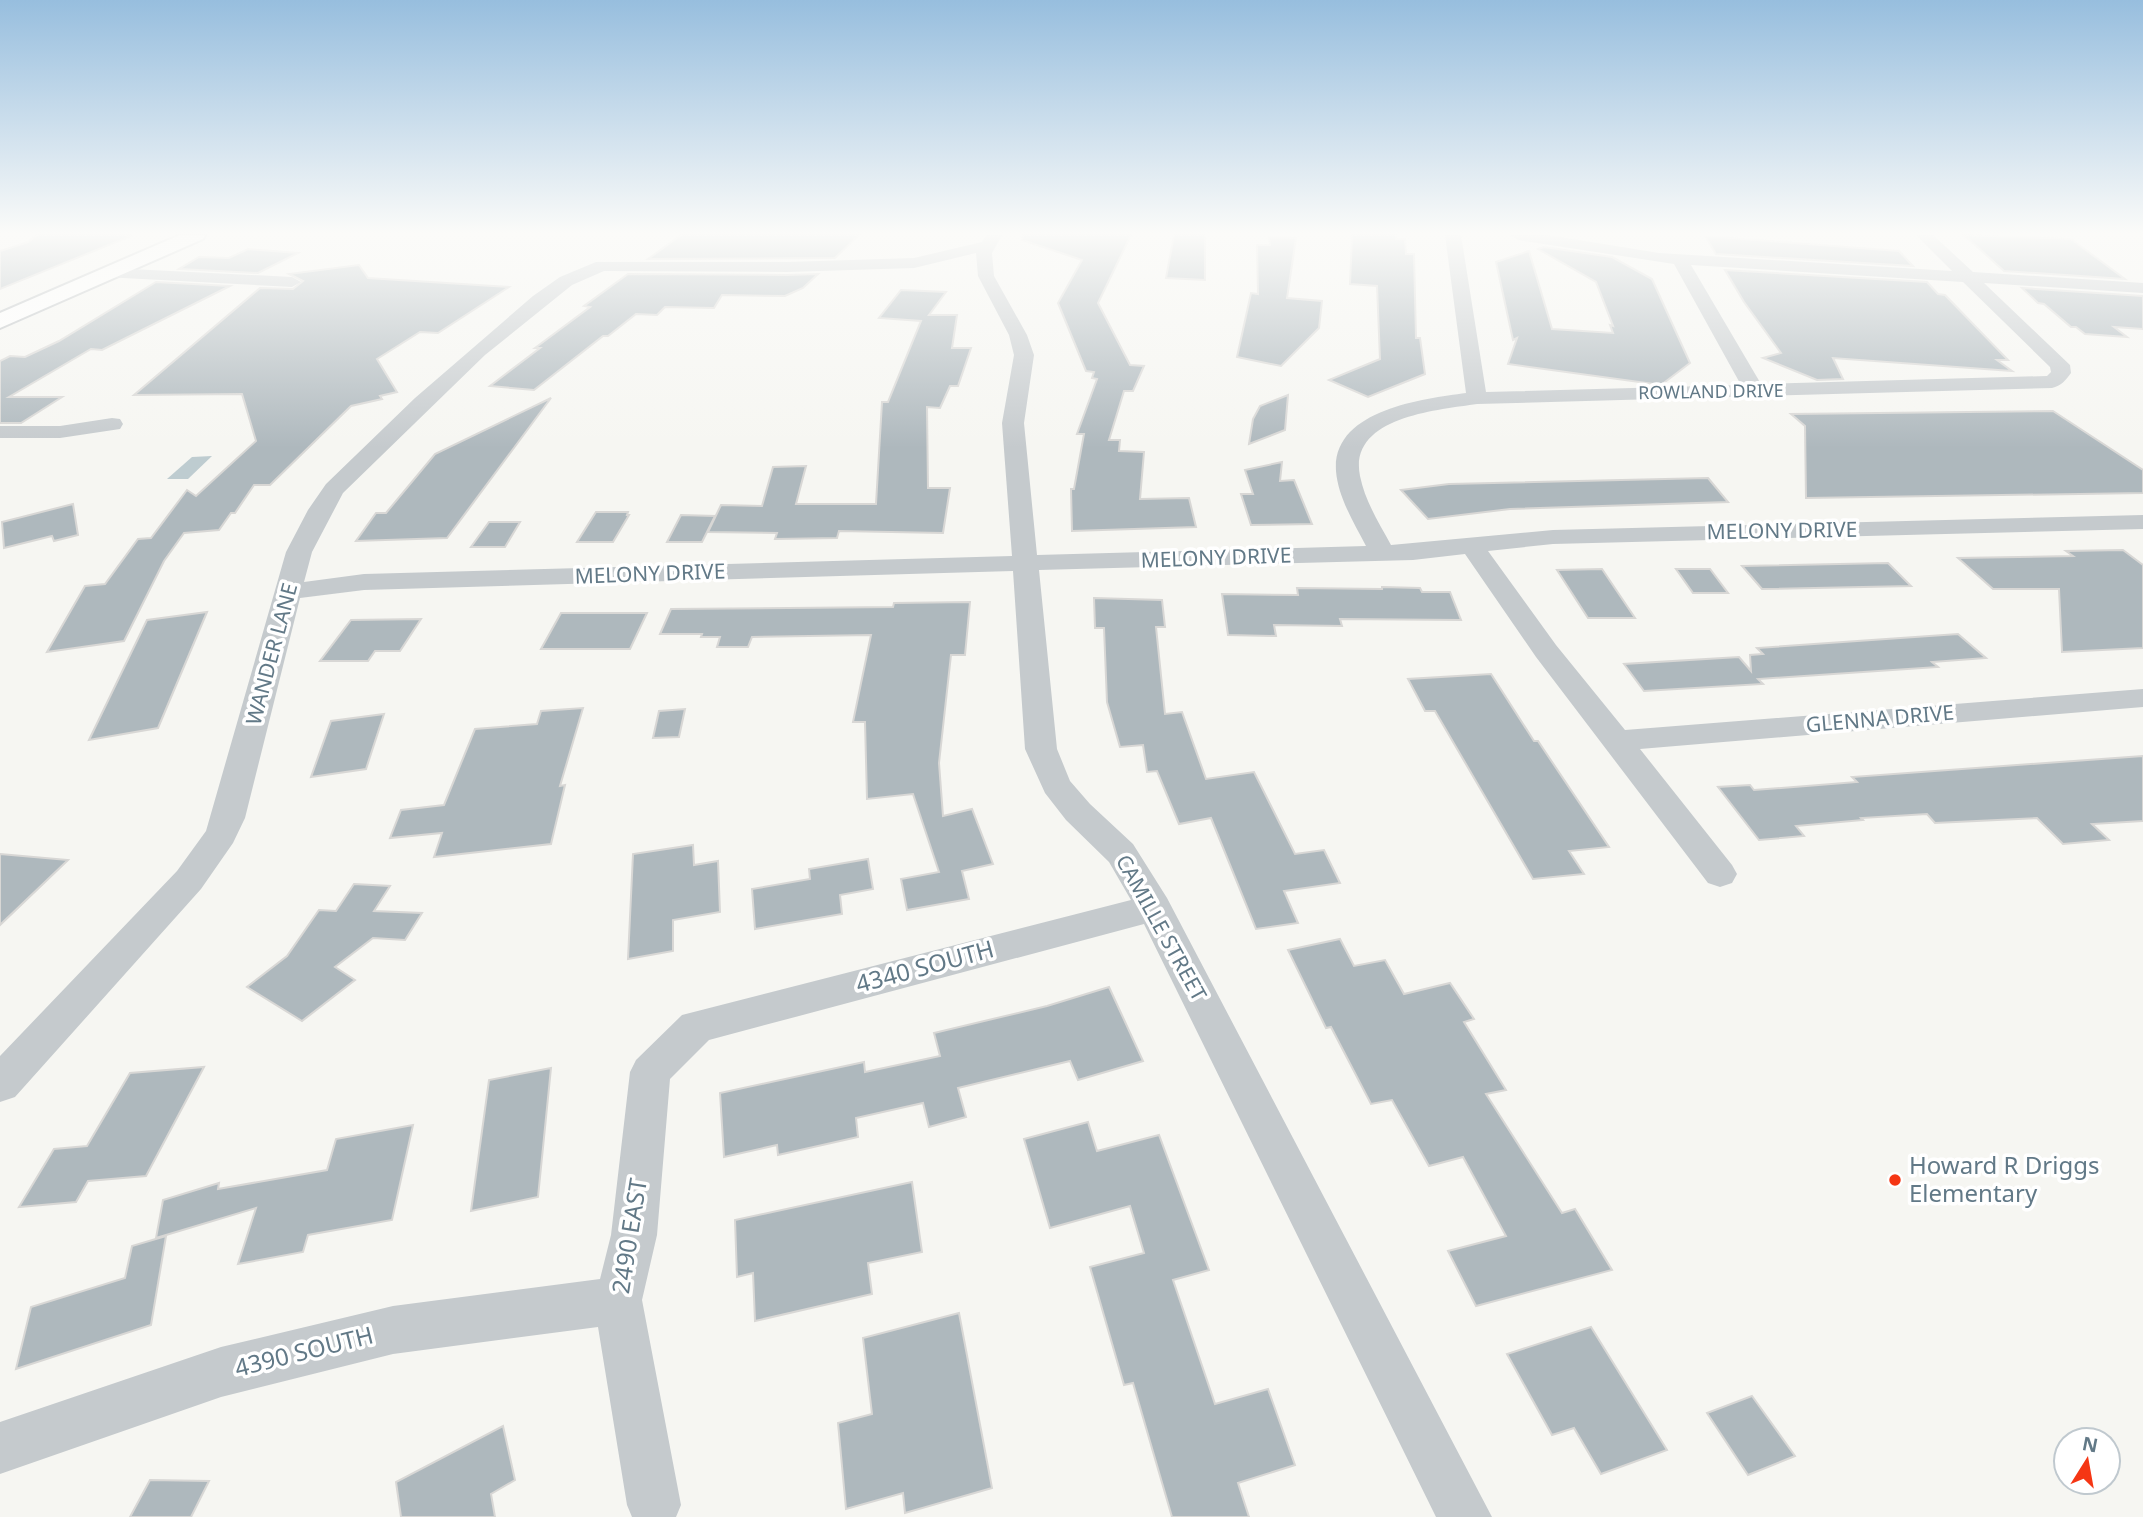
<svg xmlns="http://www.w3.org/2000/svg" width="2143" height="1517" font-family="'Noto Sans',sans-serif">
<rect width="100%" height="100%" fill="#f6f6f2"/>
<!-- water -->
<polygon fill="#beccd0" points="212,456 188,479 167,479 192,457"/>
<!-- building -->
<g fill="#aeb8bd" stroke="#d8d7d5" stroke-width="2">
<polygon points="37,235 131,235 131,236 0,289 0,251 28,242"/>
<polygon points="681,235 859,235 835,258 648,259"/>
<polygon points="1023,235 1131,235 1098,303 1130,365 1144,366 1133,391 1124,391 1109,440 1120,440 1119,451 1144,452 1140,499 1189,498 1196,527 1072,531 1071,489 1074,489 1084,434 1077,434 1097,379 1092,378 1094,372 1086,371 1058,303 1082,260 1022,240"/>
<polygon points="1174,235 1205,235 1205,280 1166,278"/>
<polygon points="1352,235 1396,235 1396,239 1405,239 1406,254 1414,254 1416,338 1420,338 1425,374 1368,397 1329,380 1380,359 1377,286 1350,284"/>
<polygon points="1964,235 2071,239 2125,279 2004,271"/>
<polygon points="1705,236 1899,251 1913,266 1716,254"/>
<polygon points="1269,237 1296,238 1287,298 1322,301 1319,328 1281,366 1237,357 1251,293 1258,294 1257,245 1270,245"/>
<polygon points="1544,247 1612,257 1652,279 1690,363 1661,385 1508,364 1517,338 1513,340 1496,262 1529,251 1552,329 1613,333 1610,325 1613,326 1596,282 1538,249"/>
<polygon points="248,249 298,253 258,273 179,269 199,257 229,258"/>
<polygon points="359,265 368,278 509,287 438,333 420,332 377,359 397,392 380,396 382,399 351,406 270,485 254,485 235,513 231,513 219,530 184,533 164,561 124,641 47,652 85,586 105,584 138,539 151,538 187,490 196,496 256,441 242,394 134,395 260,288 293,289 303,281 289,274"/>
<polygon points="1725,270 1927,282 1938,294 1945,295 2008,360 1997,360 2012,371 1833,358 1843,379 1817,380 1763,358 1781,353 1744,302"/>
<polygon points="628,274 787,275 818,274 803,288 785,296 722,295 714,308 665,307 657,315 636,314 608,336 603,336 534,390 490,386 540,348 535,348 590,307 584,306"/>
<polygon points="156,282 230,286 102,350 91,349 9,397 62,397 21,423 0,423 0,361 10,356 25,357 59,341"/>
<polygon points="2022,288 2143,296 2143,329 2114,327 2127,337 2085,334 2076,327 2071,327 2044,304 2038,303"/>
<polygon points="901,290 946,292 929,315 957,315 952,348 971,348 958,386 950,386 940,408 927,407 928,488 950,488 943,533 839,531 837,538 775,539 777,533 708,532 721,505 762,506 773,467 806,466 796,504 876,504 882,402 888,402 921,321 879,318"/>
<polygon points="1288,395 1285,430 1249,444 1253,419 1260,406"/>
<polygon points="551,398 447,538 356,541 376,513 386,513 435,454"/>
<polygon points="2053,411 2143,470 2143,493 1806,498 1805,426 1791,414"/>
<polygon points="1282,462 1280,481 1294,480 1312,524 1251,525 1241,494 1253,494 1245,470"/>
<polygon points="1708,478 1728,502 1510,509 1428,519 1401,490 1449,484"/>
<polygon points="73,504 78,535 54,541 52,536 4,548 2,522"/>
<polygon points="596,512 628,512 627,515 629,515 613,542 577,542"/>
<polygon points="681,515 715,516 702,542 667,542"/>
<polygon points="489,522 520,522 505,547 471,547"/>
<polygon points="2123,550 2143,565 2143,648 2062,652 2059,589 1993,589 1958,558 2073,556 2066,551"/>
<polygon points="1888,563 1911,586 1762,589 1742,566"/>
<polygon points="1602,569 1635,618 1588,618 1557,570"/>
<polygon points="1676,569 1710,569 1728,593 1693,593"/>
<polygon points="1382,587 1420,588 1422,592 1450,592 1461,620 1340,619 1342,626 1274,625 1276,636 1228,635 1222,594 1298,595 1297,588 1382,589"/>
<polygon points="1094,598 1162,600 1165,627 1156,627 1165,714 1182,712 1206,779 1254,772 1295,854 1324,850 1340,883 1284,891 1298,923 1256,929 1211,818 1179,824 1157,771 1147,772 1143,745 1120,747 1107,702 1104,628 1095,628"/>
<polygon points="970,602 965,655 951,655 939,763 943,816 972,809 993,864 962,871 969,899 907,910 901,879 939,872 913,794 867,799 865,722 853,722 871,635 752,637 748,647 717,647 720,637 701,637 702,634 660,634 671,609 893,607 894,603"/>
<polygon points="207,612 158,728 89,740 147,620"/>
<polygon points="561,613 647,613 630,649 541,649"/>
<polygon points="421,619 400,651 375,651 368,661 320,661 351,620"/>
<polygon points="1958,634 1986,658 1932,662 1938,667 1758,679 1763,684 1644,691 1624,664 1739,657 1751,671 1750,655 1763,654 1757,648"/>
<polygon points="1491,674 1534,741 1538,741 1609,847 1569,851 1584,874 1533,879 1435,711 1425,711 1408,679"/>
<polygon points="583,708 560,786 565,785 551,844 434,857 442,833 390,838 401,810 444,805 475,729 537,724 541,711"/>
<polygon points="685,709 679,737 653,738 659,711"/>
<polygon points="384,714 366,769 311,777 331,721"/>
<polygon points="2143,756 2143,821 2092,824 2109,840 2063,844 2037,818 1935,823 1927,814 1861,818 1863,820 1796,826 1804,836 1759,840 1718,787 1750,785 1754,790 1857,782 1852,777"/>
<polygon points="693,845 694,865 718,861 720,912 673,920 673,951 628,959 633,854"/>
<polygon points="0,854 68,860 0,925"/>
<polygon points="868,859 873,889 840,895 842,914 755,929 752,889 810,879 809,869"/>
<polygon points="354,884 390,886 374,911 422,913 405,940 373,938 335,967 355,980 302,1021 247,987 287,956 319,910 336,911"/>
<polygon points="1340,939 1354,966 1385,960 1404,994 1450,983 1474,1019 1464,1022 1506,1090 1486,1094 1562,1213 1575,1209 1612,1270 1476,1306 1448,1251 1506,1236 1463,1157 1429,1166 1392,1100 1371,1104 1331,1027 1326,1028 1288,950"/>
<polygon points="1109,987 1143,1061 1078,1080 1070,1061 958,1088 966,1117 929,1127 923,1103 856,1118 858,1137 778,1155 777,1145 724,1157 720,1093 864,1062 865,1072 940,1056 934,1033 1047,1006"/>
<polygon points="204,1067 146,1176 88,1181 76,1202 19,1207 54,1149 87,1146 130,1073"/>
<polygon points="551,1068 538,1197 471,1211 489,1080"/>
<polygon points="1088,1122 1097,1151 1159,1135 1209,1270 1173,1280 1215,1404 1268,1389 1295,1465 1238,1483 1249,1517 1172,1517 1133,1383 1124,1385 1090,1267 1144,1253 1130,1206 1050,1228 1024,1139"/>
<polygon points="413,1125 392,1220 308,1235 303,1252 238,1264 256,1208 156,1238 163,1200 219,1183 218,1189 327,1170 336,1139"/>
<polygon points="912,1182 922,1252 868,1263 872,1294 755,1321 753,1273 737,1277 735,1220"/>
<polygon points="166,1236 151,1325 16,1369 31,1307 125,1278 132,1246"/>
<polygon points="959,1313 992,1488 905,1513 903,1493 846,1509 838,1423 872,1414 863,1338"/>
<polygon points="1591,1327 1667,1450 1601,1474 1574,1428 1552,1435 1507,1354"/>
<polygon points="1752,1396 1795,1456 1748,1475 1707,1413"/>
<polygon points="503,1426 515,1480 491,1494 495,1517 401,1517 396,1482"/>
<polygon points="150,1480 209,1481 191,1517 130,1517"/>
</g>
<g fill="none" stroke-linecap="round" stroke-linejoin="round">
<!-- major casing -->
<g stroke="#b8bdc0" stroke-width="4">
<polygon id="major" points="180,235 205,235 203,239 0,328 0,313"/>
</g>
<!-- minor -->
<g fill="#c5cacd" fill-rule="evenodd">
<path d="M 986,235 L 1002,235 L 992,253 L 994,276 L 1027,335 L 1034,355 L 1024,423 L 1037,555 L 1366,546 C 1354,523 1338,497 1336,471 C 1332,410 1422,399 1466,393 L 1445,235 L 1461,235 L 1486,392 L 1741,385 L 1674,264 L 1518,240 L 1510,235 L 1548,235 L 1659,253 L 1952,271 L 1916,235 L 1933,235 L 1973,272 L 2143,283 L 2143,293 L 1984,283 L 2070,365 L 2071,373 C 2066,380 2061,386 2052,388 L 1477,404 C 1437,410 1348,417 1360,476 C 1365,501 1379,523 1391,545 L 1553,530 L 2143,515 L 2143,529 L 1553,544 L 1488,551 L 1556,645 L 1625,730 L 2143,689 L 2143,707 L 1640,749 L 1732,865 L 1737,874 L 1732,883 L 1720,887 L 1708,883 L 1536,657 L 1465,554 L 1413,560 L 1039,570 L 1057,749 L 1070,781 L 1090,804 L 1133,844 L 1167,898 L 1492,1517 L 1436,1517 L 1144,924 L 709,1040 L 670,1079 L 657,1235 L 642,1300 L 681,1505 L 676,1517 L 632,1517 L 627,1505 L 598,1327 L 393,1354 L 221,1397 L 0,1474 L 0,1422 L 221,1347 L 393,1306 L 600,1279 L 611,1235 L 630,1072 L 636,1060 L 682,1015 L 1131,900 L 1109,862 L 1066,820 L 1045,793 L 1025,749 L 1013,571 L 364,590 L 300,598 L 245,818 L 233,843 L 201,889 L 15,1097 L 0,1102 L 0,1056 L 177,871 L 206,831 L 286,552 L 308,510 L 326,484 L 415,398 L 533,296 L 560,277 L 596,262 L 787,262 L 914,258 L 982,242 ZM 976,253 L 978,276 L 1009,335 L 1014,355 L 1002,423 L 1012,556 L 364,574 L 304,582 L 312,552 L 343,493 L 485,355 L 572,285 L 604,271 L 787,272 L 914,268 ZM 1691,265 L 1963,282 L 2050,367 L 2051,372 L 2047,376 L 1761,384 Z"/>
<polygon points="110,268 292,277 301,282 292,287 104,277 102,273"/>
<polygon points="112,418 120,419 123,424 120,429 60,438 0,438 0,426 60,426"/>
</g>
<!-- major -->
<use href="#major" fill="#fff" fill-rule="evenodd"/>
</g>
<!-- sky -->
<linearGradient id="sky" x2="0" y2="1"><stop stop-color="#97bede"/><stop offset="0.52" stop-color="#fbfbf9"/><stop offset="1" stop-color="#fbfbf9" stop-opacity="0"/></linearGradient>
<rect width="2143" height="448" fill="url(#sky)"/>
<!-- markers -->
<circle fill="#f53614" stroke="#fff" stroke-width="2.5" cx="1895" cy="1180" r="7"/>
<g text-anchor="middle" stroke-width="7" stroke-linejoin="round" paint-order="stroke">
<!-- far-street labels -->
<g font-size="18" fill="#627987" stroke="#fff">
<text transform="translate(1711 392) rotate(-1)" y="6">ROWLAND DRIVE</text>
</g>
<!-- street labels -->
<g font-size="21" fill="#627987" stroke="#fff">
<text transform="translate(1782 531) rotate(-1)" y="7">MELONY DRIVE</text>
<text transform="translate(1216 558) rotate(-2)" y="7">MELONY DRIVE</text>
<text transform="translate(650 574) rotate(-2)" y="7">MELONY DRIVE</text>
<text transform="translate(272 654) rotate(-75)" y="7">WANDER LANE</text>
<text transform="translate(1880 719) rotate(-5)" y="7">GLENNA DRIVE</text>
<text transform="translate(1161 928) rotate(61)" y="7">CAMILLE STREET</text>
</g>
<!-- near-street labels -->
<g font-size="24" fill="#627987" stroke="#fff">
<text transform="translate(925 967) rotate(-15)" y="8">4340 SOUTH</text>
<text transform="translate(630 1236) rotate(-81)" y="8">2490 EAST</text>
<text transform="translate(304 1352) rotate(-14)" y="8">4390 SOUTH</text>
</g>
<!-- near-poi labels -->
<g font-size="24" fill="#627987" stroke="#fff" text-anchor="start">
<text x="1909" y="1174">Howard R Driggs<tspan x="1909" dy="28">Elementary</tspan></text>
</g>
</g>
<!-- north arrow -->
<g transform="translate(2087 1461) rotate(11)"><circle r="33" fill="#ffffff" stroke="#c0c9cf" stroke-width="2"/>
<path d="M0-5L12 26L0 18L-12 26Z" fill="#f53614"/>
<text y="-10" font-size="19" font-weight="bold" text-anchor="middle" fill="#627987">N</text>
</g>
</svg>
